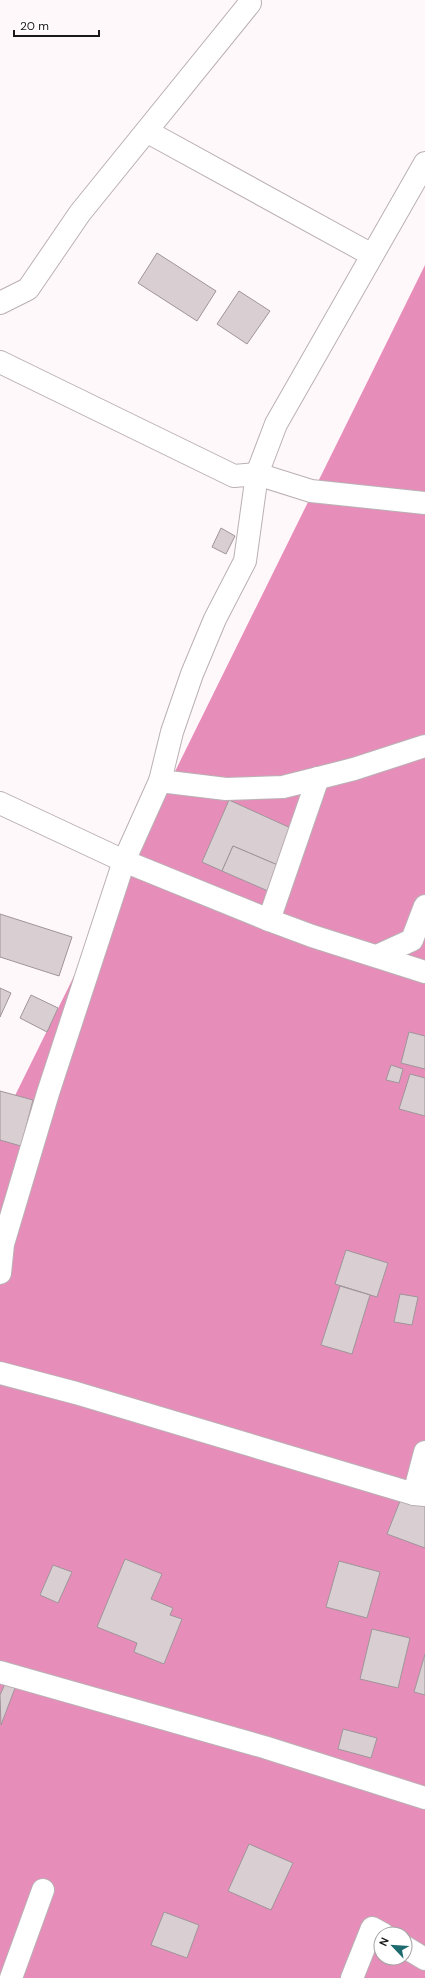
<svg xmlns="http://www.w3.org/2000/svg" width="425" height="1978" font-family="'DM Sans',sans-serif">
<rect width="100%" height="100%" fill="#fff8fb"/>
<!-- water -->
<path fill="#e68eb9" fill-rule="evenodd" d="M 425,265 L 425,1978 L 0,1978 L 0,1126 ZM 381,1934 L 405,1934 L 405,1958 L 381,1958 Z"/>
<!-- building -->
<g fill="#d9cfd3" stroke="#9f9599">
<polygon points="157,253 216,291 197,321 138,283"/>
<polygon points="239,291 270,311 247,344 217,324"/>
<polygon points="221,528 235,536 226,554 212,547"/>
<polygon points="229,800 295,830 280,866 233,846 222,871 202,862"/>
<polygon points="233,846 280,866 268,891 222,871"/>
<polygon points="0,914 72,937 59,976 0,957"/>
<polygon points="0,988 11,993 0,1017"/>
<polygon points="31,995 58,1008 47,1032 20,1018"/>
<polygon points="409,1032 425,1036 425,1069 401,1063"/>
<polygon points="391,1065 403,1069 399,1083 386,1080"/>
<polygon points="410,1074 425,1078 425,1116 399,1109"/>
<polygon points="0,1091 33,1100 21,1146 0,1140"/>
<polygon points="346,1250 388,1263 377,1297 335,1284"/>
<polygon points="340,1286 370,1295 352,1354 321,1345"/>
<polygon points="400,1294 418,1297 412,1325 394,1322"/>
<polygon points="402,1496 425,1505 425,1548 387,1534"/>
<polygon points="125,1559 162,1574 151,1599 173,1608 170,1615 182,1619 164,1664 134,1652 137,1643 97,1627"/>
<polygon points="339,1561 380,1572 367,1618 326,1607"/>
<polygon points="53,1565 72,1572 58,1603 40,1595"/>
<polygon points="372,1629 410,1638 398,1688 360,1679"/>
<polygon points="425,1654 425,1695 414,1692"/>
<polygon points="5,1684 15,1688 1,1725 0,1695"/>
<polygon points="343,1729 377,1738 371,1758 338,1749"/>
<polygon points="249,1844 293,1863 271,1910 228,1891"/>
<polygon points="164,1912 199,1925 187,1958 151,1945"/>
</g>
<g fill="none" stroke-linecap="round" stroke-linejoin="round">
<!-- street casing -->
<g stroke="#bab0b4" stroke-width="24">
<g id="street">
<polyline points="148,132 372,255"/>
<polyline points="0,303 28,289 80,213 250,3"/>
<polyline points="0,362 234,476 257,474 311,491 425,503"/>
<polyline points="160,781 226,789 283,787 354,769 425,746"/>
<polyline points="0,803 124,861 269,920 312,936 425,972"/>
<polyline points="269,920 318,778"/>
<polyline points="377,956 412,940 425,906"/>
<polyline points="0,1273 3,1244 48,1093 124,861 160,781 172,732 192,674 215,619 245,561 257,474 276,424 425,163"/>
<polyline points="0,1373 76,1393 414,1494 425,1495"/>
<polyline points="414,1494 425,1452"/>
<polyline points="0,1672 264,1747 425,1798"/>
<polyline points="405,1947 425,1959"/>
<polyline points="11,1978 43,1890"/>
<polyline points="352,1978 372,1928 383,1934"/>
</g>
</g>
<!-- street -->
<use href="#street" stroke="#fff" stroke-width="22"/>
</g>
<!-- north arrow -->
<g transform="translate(393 1946) rotate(295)"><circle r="19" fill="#ffffff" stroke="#a4a3a3"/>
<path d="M0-3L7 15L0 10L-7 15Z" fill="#1e6b6f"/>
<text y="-6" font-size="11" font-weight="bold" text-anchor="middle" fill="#1b1819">N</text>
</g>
<!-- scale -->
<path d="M14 30v6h85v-6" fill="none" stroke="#1b1819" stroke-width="2"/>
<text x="20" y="30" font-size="12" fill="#1b1819" stroke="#ffffff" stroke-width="3" paint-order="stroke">20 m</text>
</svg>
